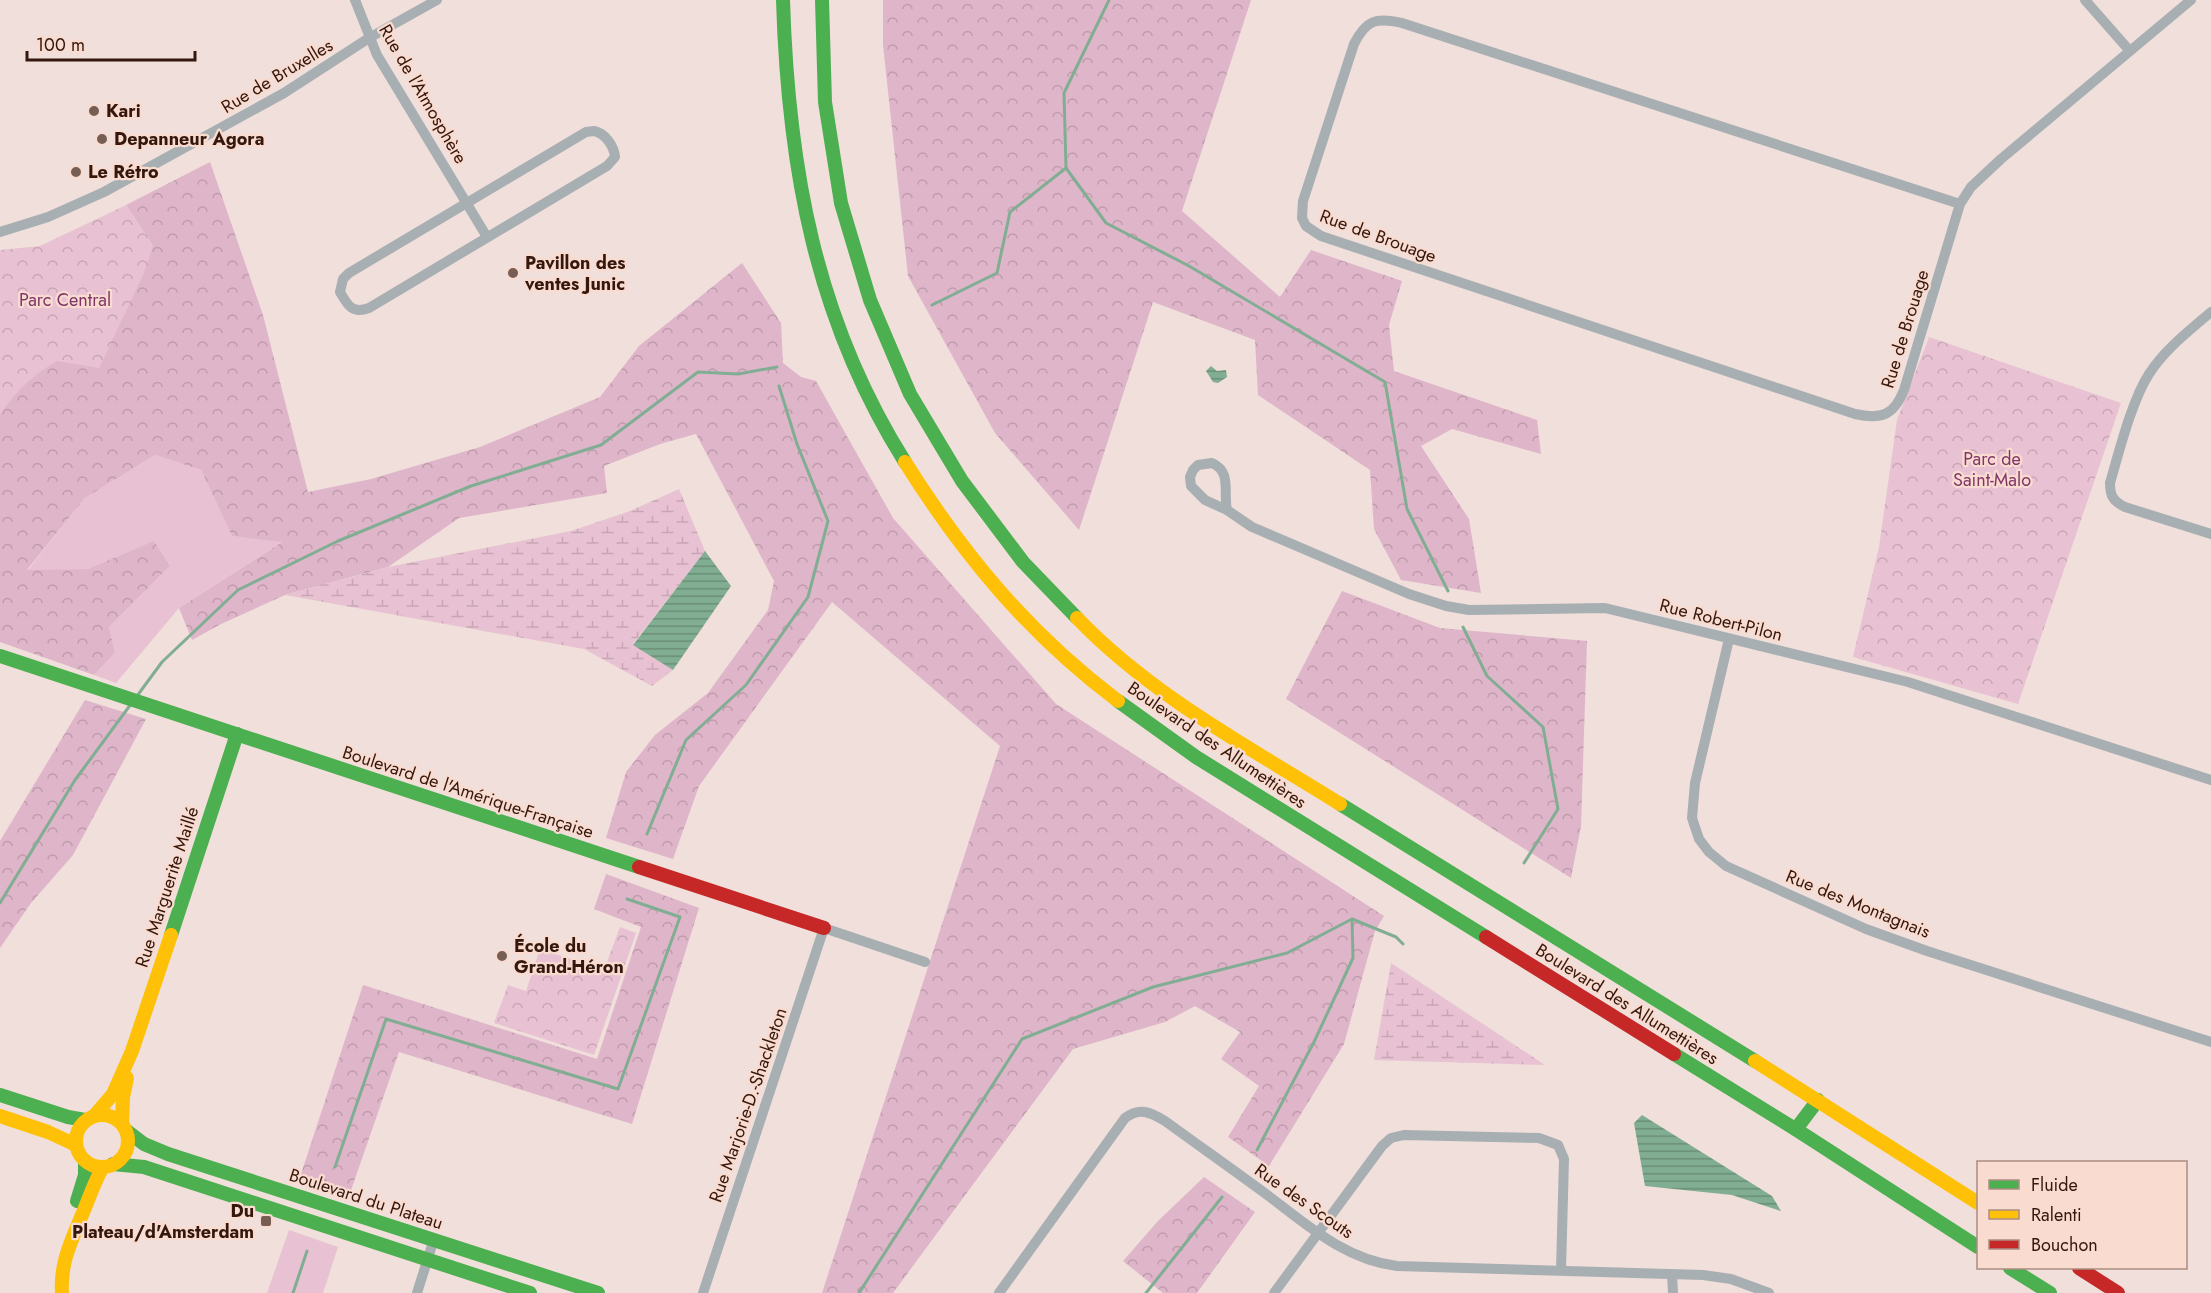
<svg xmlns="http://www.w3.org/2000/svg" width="2211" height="1293" font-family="Jost,sans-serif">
<defs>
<pattern id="forest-crowns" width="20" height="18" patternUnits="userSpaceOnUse" patternTransform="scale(1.5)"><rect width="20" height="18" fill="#dfb5ca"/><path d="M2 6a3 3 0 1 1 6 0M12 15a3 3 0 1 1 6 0" fill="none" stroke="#c09bac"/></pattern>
<pattern id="wetland-marsh" width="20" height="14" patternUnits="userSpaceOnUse" patternTransform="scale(1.5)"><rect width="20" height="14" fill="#e8c2d3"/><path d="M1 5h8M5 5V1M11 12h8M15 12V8" fill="none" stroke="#c8a6b4"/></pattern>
<pattern id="park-crowns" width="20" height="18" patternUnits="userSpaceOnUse" patternTransform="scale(1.5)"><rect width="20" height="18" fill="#e8c2d3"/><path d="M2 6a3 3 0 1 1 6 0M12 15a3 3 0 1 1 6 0" fill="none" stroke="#c8a6b4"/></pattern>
<pattern id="water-rules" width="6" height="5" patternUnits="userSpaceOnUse" patternTransform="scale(1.5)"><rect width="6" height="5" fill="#81ae93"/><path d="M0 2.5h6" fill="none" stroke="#6a8d76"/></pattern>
</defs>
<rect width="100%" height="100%" fill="#f0dfda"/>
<!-- grass -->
<g fill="#e8c2d3">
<polygon points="155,455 201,470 232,536 283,541 179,608 116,683 94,675 115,653 109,627 170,566 154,542 88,569 27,571 85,498"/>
<polygon points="289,1230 338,1247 323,1293 267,1293"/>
</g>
<!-- forest -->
<g fill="url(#forest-crowns)">
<polygon points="883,0 1251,0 1182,211 1280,297 1311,250 1402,281 1389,325 1394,371 1537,420 1541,454 1452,429 1421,446 1469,519 1481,593 1401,580 1374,529 1370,470 1258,395 1255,340 1153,302 1079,530 995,433 908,276 883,45"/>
<polygon points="210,162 263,315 308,492 371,479 480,447 600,397 639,346 742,263 781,323 783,363 801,377 816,381 893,518 1056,704 1384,916 1375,931 1344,1044 1269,1166 1228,1137 1259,1086 1221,1059 1240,1032 1195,1006 1165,1022 1073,1049 893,1293 822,1293 1000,746 832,602 699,786 673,859 606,838 626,772 655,735 708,693 768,610 774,581 696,434 660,444 604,466 607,493 459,518 388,567 285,595 221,624 192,640 179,608 282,542 232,536 201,470 155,455 85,498 27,570 88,569 154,541 170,566 109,627 115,653 94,675 0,642 0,414 14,394 34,375 57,360 153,246 126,205"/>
<polygon points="1342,591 1440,628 1587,641 1581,826 1571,878 1286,699"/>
<polygon points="85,700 146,719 73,855 31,903 0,948 0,841"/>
<polygon points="606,874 699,908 632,1124 399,1052 349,1196 300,1177 363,985 597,1059 641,927 594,909"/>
<polygon points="1204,1177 1255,1212 1197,1293 1163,1293 1123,1261 1158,1221"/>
</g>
<!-- wetland -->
<g fill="url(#wetland-marsh)">
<polygon points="679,489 705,551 633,644 673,670 652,686 584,649 285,595 388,567 571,531 630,511"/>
<polygon points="1391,963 1545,1065 1374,1060"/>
</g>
<!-- park -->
<g fill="url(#park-crowns)">
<path d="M 126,205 L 153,246 L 144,273 L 99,368 L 57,361 C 33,375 16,391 0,414 L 0,250 L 40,246 Z"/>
<polygon points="1929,337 2121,403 2018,704 1853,657 1879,547 1897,420"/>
<polygon points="620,927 636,933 594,1055 494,1023 508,985 526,991 540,949 604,970"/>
</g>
<!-- water -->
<g fill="url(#water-rules)">
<polygon points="1211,366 1217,371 1226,370 1227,377 1218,383 1213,382 1206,371"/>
<polygon points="705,551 731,586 673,670 633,645"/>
<polygon points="1642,1115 1772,1196 1781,1211 1732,1195 1645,1186 1634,1123"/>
</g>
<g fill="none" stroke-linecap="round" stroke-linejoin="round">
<!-- stream -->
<g stroke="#81ae93" stroke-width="3">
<polyline points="1066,168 1106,223 1189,266 1385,382 1407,509 1448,591"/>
<polyline points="932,305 997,273 1010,212 1066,168 1064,93 1109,0"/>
<polyline points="1463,627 1487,676 1543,727 1558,809 1524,863"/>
<polyline points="137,696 162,662 238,590 338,541 471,486 601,445 698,372 738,374 777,367"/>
<polyline points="647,834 686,740 746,685 808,597 828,521 797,444 779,386"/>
<polyline points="0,903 75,780 131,704"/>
<polyline points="1257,1150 1314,1042 1353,958 1352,919"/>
<polyline points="335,1167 386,1019 618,1089 680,917 627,899"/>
<polyline points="293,1293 307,1251"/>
<polyline points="859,1293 1022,1039 1153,987 1287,953 1352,919 1396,937 1403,944"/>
<polyline points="1146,1293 1222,1197"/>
</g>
<!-- street -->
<g stroke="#a8afb2" stroke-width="10">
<polyline points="355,0 377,55 487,237"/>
<polyline points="2085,0 2129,50"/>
<path d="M 594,131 C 605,133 614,146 615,157 L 607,166 L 369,308 C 352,314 348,306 340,292 L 343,279 L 349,273 L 586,132 Z"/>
<path d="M 1960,204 L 1402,23 C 1376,17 1366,20 1354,44 L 1303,201 L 1302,218 L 1306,226 L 1321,236 L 1855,414 C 1882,420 1894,415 1904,390 L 1960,204 L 1971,187 L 2001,159 L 2191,0"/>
<polyline points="0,232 48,217 104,192 284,93 369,38 437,0"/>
<path d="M 2211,312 C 2189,331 2165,349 2149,374 C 2132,400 2119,452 2110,483 C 2110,496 2113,501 2125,507 L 2211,534"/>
<path d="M 1227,510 C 1223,491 1232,472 1212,463 L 1198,465 L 1193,470 L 1190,477 L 1191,486 L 1205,500 L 1227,510 L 1252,527 L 1409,594 L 1446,606 L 1469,610 L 1605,608 L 1908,682 L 2211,780"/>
<polyline points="1729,639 1695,783 1692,818 1699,839 1709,852 1726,866 1866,929 1927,951 2211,1042"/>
<polyline points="1672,1275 1673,1293"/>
<polyline points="417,1293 434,1239"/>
<polyline points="703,1293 824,928 925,962"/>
<path d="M 999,1293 L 1125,1118 C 1140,1107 1150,1112 1165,1121 C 1198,1145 1232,1169 1266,1194 C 1306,1224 1345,1260 1397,1266 L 1703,1275 L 1731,1279 L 1769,1293"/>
<polyline points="1274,1293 1382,1146 1391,1138 1404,1135 1539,1138 1558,1145 1564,1159 1561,1270"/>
</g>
<!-- fast -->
<g stroke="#4caf50" stroke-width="14">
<path d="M 783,0 C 788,166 815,319 905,462"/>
<polyline points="822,0 825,102 841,203 870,300 910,394 962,481 1023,562 1077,618"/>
<polyline points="0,656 639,867"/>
<polyline points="1118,701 1196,757 1486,937"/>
<polyline points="1340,804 1755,1061"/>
<polyline points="171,935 237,734"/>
<polyline points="1674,1054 1800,1132 1978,1247"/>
<polyline points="0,1095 68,1117 85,1120"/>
<polyline points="1796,1129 1818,1100"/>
<polyline points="127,1131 144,1144 168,1154 598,1293"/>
<polyline points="113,1164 144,1167 530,1293"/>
<polyline points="77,1201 85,1175 85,1161"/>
<polyline points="2010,1268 2050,1293"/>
</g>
<!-- slow -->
<g stroke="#ffc107" stroke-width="14">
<path d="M 905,462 C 964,556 1029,634 1118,701"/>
<path d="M 1077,618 C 1152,696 1249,747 1340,804"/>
<polyline points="1755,1061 1978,1203"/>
<circle cx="102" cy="1141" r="26"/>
<polyline points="95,1115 113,1094 132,1051 171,935"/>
<polyline points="0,1116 48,1132 76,1145"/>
<polyline points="122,1123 123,1097 127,1078"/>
<path d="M 62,1293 C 60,1263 71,1242 82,1215 C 89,1199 94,1182 103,1167"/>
</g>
<!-- jam -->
<g stroke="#c62828" stroke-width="14">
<polyline points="639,867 824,928"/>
<polyline points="1486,937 1674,1054"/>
<polyline points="2079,1268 2118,1293"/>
</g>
</g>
<!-- markers -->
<g fill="#765e55" stroke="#fadbd0" stroke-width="2">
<circle cx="94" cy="111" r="6"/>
<circle cx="102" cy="139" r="6"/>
<circle cx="76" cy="172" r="6"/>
<circle cx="513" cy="273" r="6"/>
<circle cx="502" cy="956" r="6"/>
<rect x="260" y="1215" width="12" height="12" rx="3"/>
</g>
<g text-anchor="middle" stroke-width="4.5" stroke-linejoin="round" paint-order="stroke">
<!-- street labels -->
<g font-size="18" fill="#34180e" stroke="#fadbd0">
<text transform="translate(277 76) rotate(-31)" y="6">Rue de Bruxelles</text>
<text transform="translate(423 94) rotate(60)" y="6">Rue de l'Atmosphère</text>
<text transform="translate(1378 236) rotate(20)" y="6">Rue de Brouage</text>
<text transform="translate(1905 329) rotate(-73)" y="6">Rue de Brouage</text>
<text transform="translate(1721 620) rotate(14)" y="6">Rue Robert-Pilon</text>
<text transform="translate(1217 745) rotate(34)" y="6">Boulevard des Allumettières</text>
<text transform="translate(468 792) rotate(18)" y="6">Boulevard de l'Amérique-Française</text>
<text transform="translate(167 887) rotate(-72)" y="6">Rue Marguerite Maillé</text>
<text transform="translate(1858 904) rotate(22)" y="6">Rue des Montagnais</text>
<text transform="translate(1627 1004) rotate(32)" y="6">Boulevard des Allumettières</text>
<text transform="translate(748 1105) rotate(-71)" y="6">Rue Marjorie-D.-Shackleton</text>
<text transform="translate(366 1199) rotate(18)" y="6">Boulevard du Plateau</text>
<text transform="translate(1304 1201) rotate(35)" y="6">Rue des Scouts</text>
</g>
<!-- poi labels -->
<g font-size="18" font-weight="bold" fill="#34180e" stroke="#fadbd0" text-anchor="start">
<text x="106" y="117">Kari</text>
<text x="114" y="145">Depanneur Agora</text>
<text x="88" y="178">Le Rétro</text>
<text x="525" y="269">Pavillon des<tspan x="525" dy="21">ventes Junic</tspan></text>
<text x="514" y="952">École du<tspan x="514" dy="21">Grand-Héron</tspan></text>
<text x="254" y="1217" text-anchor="end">Du<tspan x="254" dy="21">Plateau/d'Amsterdam</tspan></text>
</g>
<!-- park labels -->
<g font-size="18" fill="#7f3569" stroke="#fadbd0">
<text x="65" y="306">Parc Central</text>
<text x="1992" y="465">Parc de<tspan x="1992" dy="21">Saint-Malo</tspan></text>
</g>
</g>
<!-- legend -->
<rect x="1977" y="1161" width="210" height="108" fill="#fadbd0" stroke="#ab8d82" stroke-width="1.5"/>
<rect x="1989" y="1180" width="30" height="9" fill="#4caf50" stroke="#ab8d82" stroke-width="1.5"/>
<text x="2031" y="1191" font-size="18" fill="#34180e">Fluide</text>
<rect x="1989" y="1210" width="30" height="9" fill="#ffc107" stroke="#ab8d82" stroke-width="1.5"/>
<text x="2031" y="1221" font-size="18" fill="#34180e">Ralenti</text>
<rect x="1989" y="1240" width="30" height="9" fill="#c62828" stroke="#ab8d82" stroke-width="1.5"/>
<text x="2031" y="1251" font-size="18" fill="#34180e">Bouchon</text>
<!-- scale -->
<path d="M27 51v9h168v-9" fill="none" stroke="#34180e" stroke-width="3"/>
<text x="36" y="51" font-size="18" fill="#34180e" stroke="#fadbd0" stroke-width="4.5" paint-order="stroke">100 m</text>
</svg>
